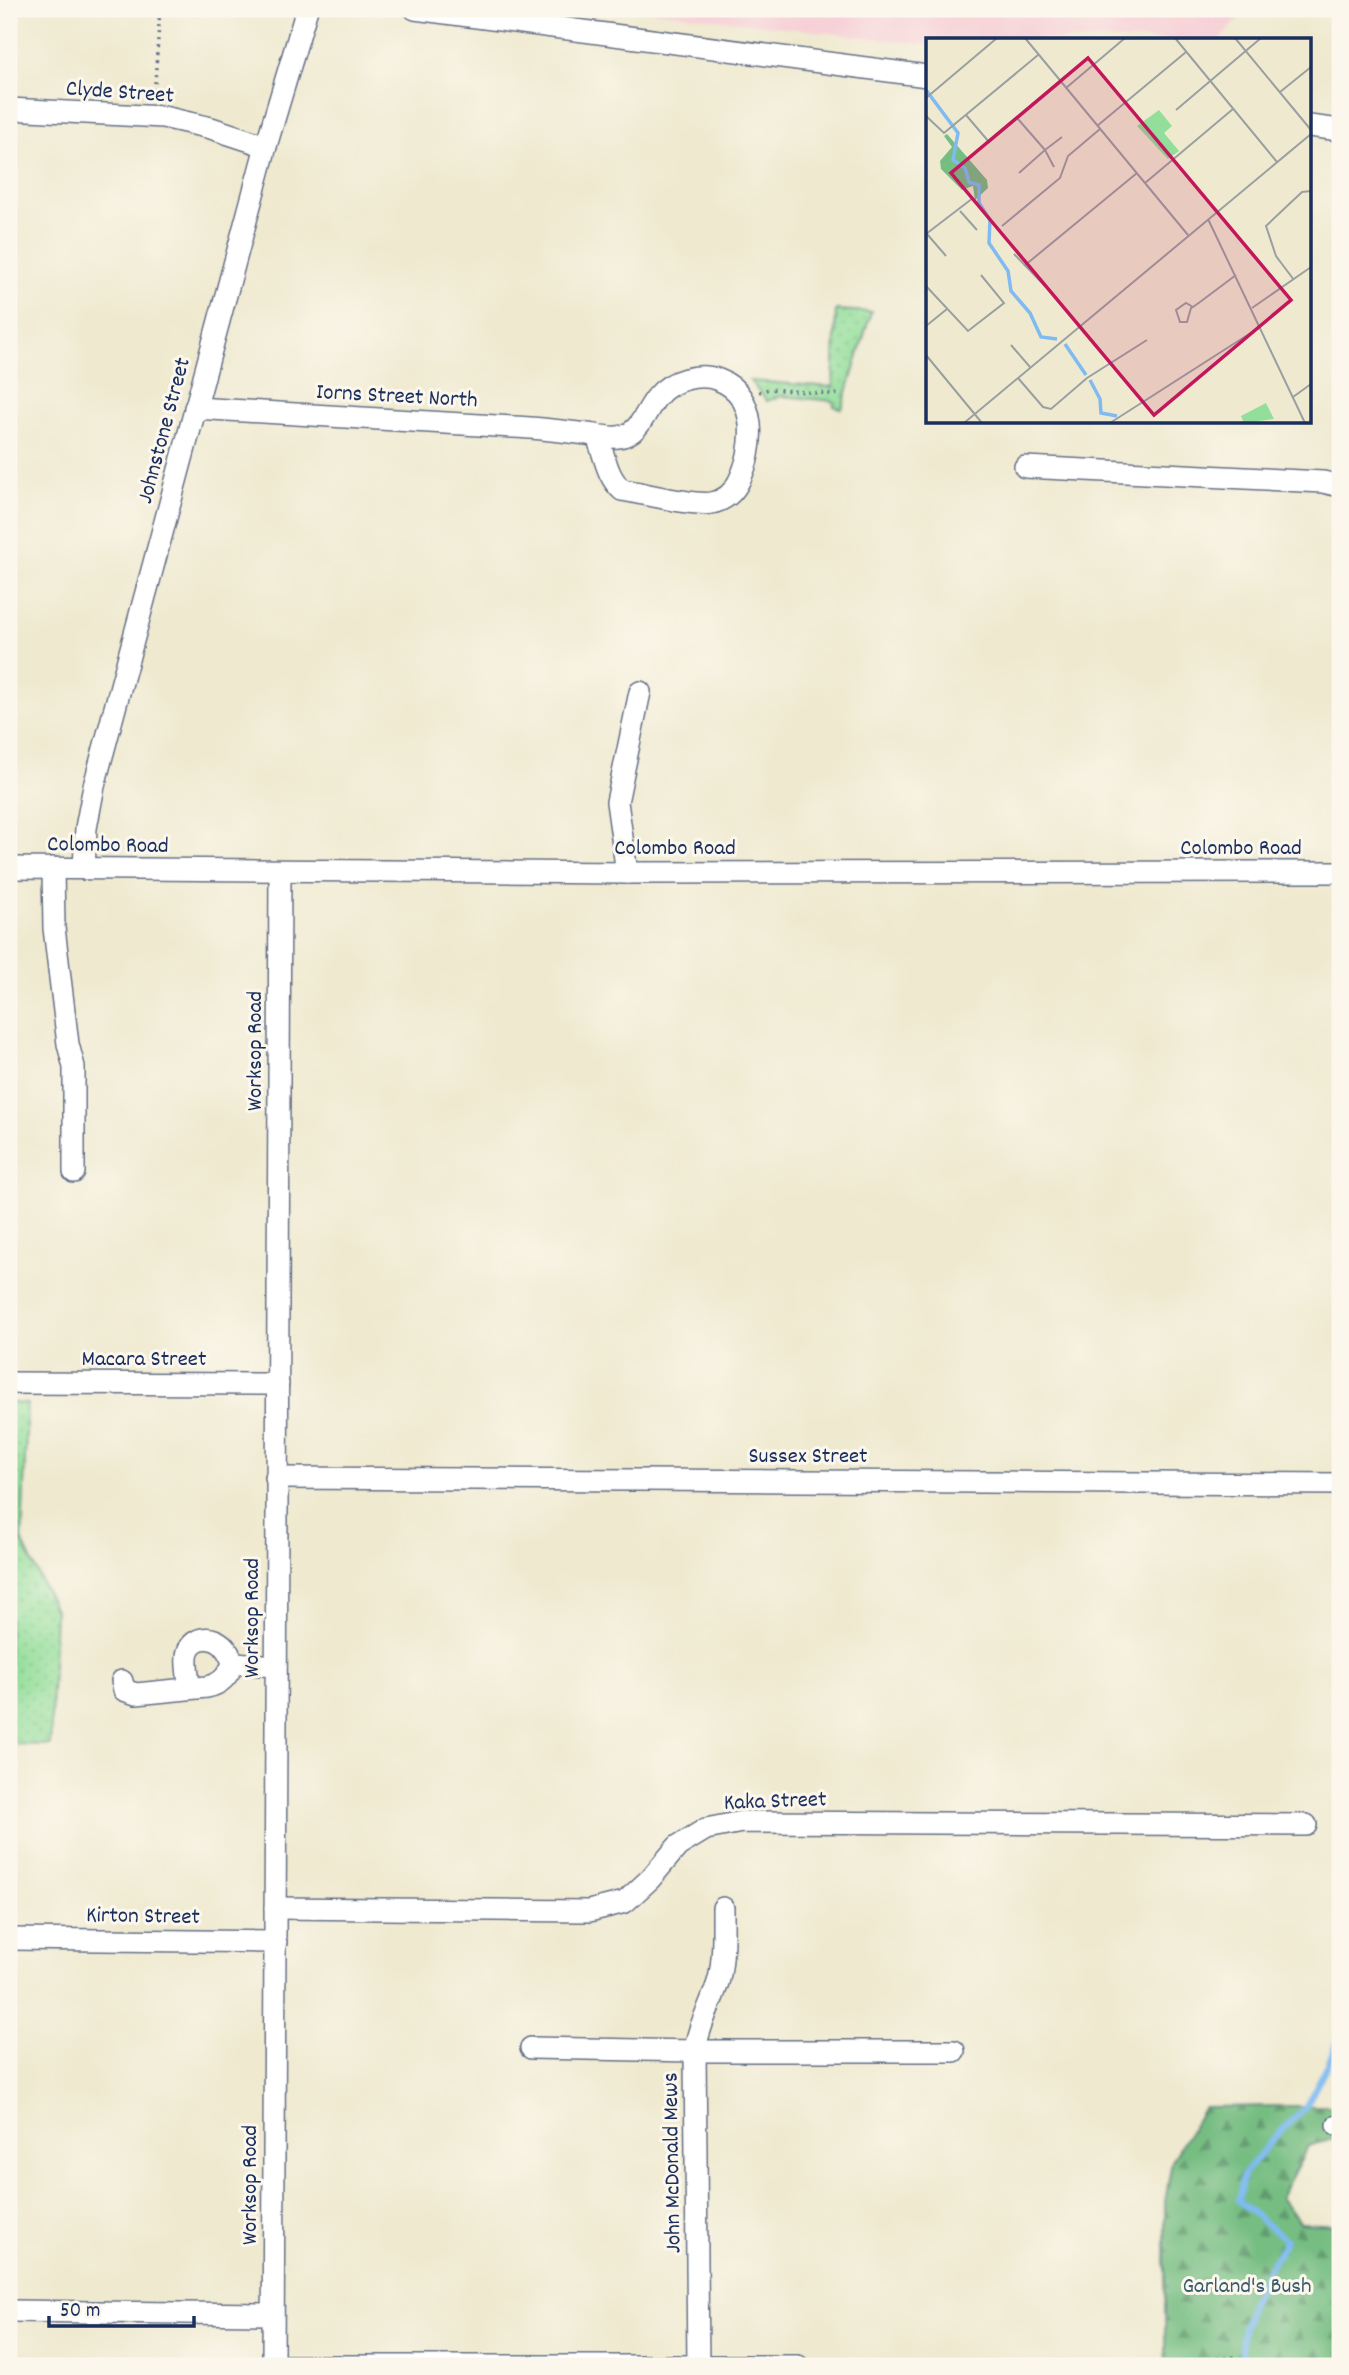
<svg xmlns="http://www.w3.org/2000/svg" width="1349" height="2375" font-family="Dekko,sans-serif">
<defs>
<pattern id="forest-firs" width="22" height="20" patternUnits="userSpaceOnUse" patternTransform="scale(1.75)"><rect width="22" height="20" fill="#76bd82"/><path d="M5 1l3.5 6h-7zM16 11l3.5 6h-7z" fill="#609a6e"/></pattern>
<pattern id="park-dots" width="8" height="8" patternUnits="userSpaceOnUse" patternTransform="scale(1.75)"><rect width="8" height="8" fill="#93de9a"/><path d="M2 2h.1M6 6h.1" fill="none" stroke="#7ebf87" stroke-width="1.8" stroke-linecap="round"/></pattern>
</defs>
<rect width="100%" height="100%" fill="#fbf7ec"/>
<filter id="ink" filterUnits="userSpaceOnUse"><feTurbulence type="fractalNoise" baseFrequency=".0143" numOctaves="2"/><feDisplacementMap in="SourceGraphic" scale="14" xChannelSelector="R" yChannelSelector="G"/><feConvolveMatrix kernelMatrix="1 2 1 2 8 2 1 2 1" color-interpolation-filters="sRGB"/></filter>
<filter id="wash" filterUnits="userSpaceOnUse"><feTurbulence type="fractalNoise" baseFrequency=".00686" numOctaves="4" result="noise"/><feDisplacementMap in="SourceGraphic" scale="28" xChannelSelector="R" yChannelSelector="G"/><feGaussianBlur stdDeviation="1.57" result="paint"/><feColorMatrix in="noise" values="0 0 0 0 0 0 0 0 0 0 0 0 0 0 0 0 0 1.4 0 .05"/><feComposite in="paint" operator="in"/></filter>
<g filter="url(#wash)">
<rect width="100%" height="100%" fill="#efe9cf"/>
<!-- built -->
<polygon fill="#f6cfd6" points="636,9 1247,9 1219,40 927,40 927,45"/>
<!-- forest -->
<polygon fill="url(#forest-firs)" stroke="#487670" stroke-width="2" points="1282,2106 1336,2106 1337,2138 1308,2146 1280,2198 1301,2223 1340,2225 1340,2366 1165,2366 1165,2202 1172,2161 1204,2107"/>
<!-- park -->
<g fill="url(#park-dots)" stroke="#57867c" stroke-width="2">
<polygon points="836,310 871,312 842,409 834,406 833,401 781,396 767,401 750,381 833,387"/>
<polygon points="9,1403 27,1404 22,1541 55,1610 50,1745 9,1744"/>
</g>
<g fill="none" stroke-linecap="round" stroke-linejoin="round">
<!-- stream -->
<path stroke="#7fbbf1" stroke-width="6" d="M 1243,2366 C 1243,2358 1241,2348 1242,2339 C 1246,2303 1267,2270 1286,2240 L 1238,2201 L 1243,2175 L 1274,2138 L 1306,2106 L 1328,2064 L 1340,2033"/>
</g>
</g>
<g filter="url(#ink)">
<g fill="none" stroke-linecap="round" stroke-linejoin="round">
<!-- minor casing -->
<g stroke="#657086" stroke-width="24">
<g id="minor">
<polyline points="415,9 927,76"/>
<polyline points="9,109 163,117 211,128 266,146"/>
<polyline points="1309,126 1340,130"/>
<path d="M 195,408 C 301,414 407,421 513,427 C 538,428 562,431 587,434 C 596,435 608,438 618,437 C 640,435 645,411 657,397 C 670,380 699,372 719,380 C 759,395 755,449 739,481 C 734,492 724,501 711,503 C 693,506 643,493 622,490 C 606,476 605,454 596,435"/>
<polyline points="1025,467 1323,482 1340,486"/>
<polyline points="9,868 627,873 1340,872"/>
<polyline points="53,868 54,928 68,1044 74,1067 74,1172"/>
<polyline points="84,869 86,828 94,786 266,146 307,9"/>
<polyline points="280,871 273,2366 798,2366"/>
<polyline points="627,873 617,802 640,692"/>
<polyline points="9,1383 278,1384"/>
<polyline points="276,1478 1340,1484"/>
<polyline points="234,1663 276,1666"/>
<path d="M 122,1681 L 124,1690 L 136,1694 L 207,1687 C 222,1684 227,1676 234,1663"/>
<path d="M 189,1687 C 189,1676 184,1659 189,1649 C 197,1634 217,1636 226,1649 C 229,1653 231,1658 234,1663"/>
<polyline points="275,1908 589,1911 625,1902 650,1879 678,1846 706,1829 742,1822 1306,1825"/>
<polyline points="9,1939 276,1942"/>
<path d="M 531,2048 L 695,2051 C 698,2025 712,2004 719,1979 C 724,1956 723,1932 723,1908"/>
<polyline points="1338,2125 1340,2125"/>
<polyline points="9,2311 273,2314"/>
<polyline points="698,2366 695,2051 954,2051"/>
</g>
</g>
<!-- path -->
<g stroke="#657086" stroke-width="3.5" stroke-dasharray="2 5" stroke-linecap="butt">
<polyline points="154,97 160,9"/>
<polyline points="759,392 769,389 842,395"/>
<polyline points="1198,2366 1213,2359 1234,2357 1233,2366"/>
</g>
<!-- minor -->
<use href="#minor" stroke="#fff" stroke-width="21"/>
</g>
</g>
<g text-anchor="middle" stroke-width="6" stroke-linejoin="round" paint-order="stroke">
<!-- street labels -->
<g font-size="23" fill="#1b2f5e" stroke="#fbf7ec">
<text transform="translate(120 90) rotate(4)" y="8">Clyde Street</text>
<text transform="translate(397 394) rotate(3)" y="8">Iorns Street North</text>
<text transform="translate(162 430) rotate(-75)" y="8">Johnstone Street</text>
<text transform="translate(108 843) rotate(1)" y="8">Colombo Road</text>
<text x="675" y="854">Colombo Road</text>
<text x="1241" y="854">Colombo Road</text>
<text transform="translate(253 1051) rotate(-90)" y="8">Worksop Road</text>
<text x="144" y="1365">Macara Street</text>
<text x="808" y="1462">Sussex Street</text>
<text transform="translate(250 1618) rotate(-90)" y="8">Worksop Road</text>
<text transform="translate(775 1799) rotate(-2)" y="8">Kaka Street</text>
<text transform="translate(143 1914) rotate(1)" y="8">Kirton Street</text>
<text transform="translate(670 2163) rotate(-91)" y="8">John McDonald Mews</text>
<text transform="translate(248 2185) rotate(-90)" y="8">Worksop Road</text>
</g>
<!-- park labels -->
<g font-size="23" fill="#395b6d" stroke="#fbf7ec">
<text x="1247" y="2292">Garland's Bush</text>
</g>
</g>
<!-- overview -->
<g transform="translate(926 38)">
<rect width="385" height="385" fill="#efe9cf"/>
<path d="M 21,96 L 61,142 L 62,150 L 49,162 L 47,148 L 36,152 L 15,131 L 14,123 L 26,109 L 18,98 Z" fill="#76bd82"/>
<path d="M 233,72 L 246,88 L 238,95 L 253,113 L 242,121 L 211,88 Z" fill="#93de9a"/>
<path d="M 340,365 L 348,381 L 318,385 L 315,378 Z" fill="#93de9a"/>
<path fill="none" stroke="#7fbbf1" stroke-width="3.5" d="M 0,52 L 32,95 L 27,122 L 39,130 L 43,144 L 53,147 L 53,165 L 64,182 L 63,205 L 82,233 L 85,253 L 104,275 L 115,299 L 131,301M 139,306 L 160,337M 164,342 L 174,361 L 175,375 L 191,378"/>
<path fill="none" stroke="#9a9fa2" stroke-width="2" d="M 99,0 L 262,197M 249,0 L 351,124M 309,0 L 385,92M 140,50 L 199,0M 354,54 L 385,29M 0,60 L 71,0M 250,72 L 335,0M 40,77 L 63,104 L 135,44M 0,78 L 18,95 L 112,17M 92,81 L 119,112 L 93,135M 171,88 L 260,14M 128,129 L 119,112 L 136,99M 219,145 L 307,71M 34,173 L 51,192M 282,181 L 379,385M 76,188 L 134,140 L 142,118 L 174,91M 0,196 L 47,160M 1,196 L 20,218M 88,216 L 120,249M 98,228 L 211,135M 368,242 L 350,218 L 340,188 L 376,154 L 385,153M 0,248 L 42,293 L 78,265 L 55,237M 267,269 L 260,265 L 250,272 L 254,284 L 261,284 L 265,270 L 267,269 L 274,264 L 310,237M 326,270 L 385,229M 0,288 L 21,271M 85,307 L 104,329M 0,317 L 56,385M 92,340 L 117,369 L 125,371 L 161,340 L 221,302M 367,359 L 385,346M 38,385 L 385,96M 184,385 L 334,289"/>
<path fill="#c2185b" fill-opacity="0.15" stroke="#c2185b" stroke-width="3.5" d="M 162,20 L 365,262 L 228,377 L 25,135 Z"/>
<rect width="385" height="385" fill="none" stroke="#1b2f5e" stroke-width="3.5"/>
</g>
<!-- margin -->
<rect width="1349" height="2375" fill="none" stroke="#fbf7ec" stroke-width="35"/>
<!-- scale -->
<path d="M49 2316v10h145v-10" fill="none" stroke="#1b2f5e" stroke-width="3.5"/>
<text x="60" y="2316" font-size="21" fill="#1b2f5e" stroke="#fbf7ec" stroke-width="5" paint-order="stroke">50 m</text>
</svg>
